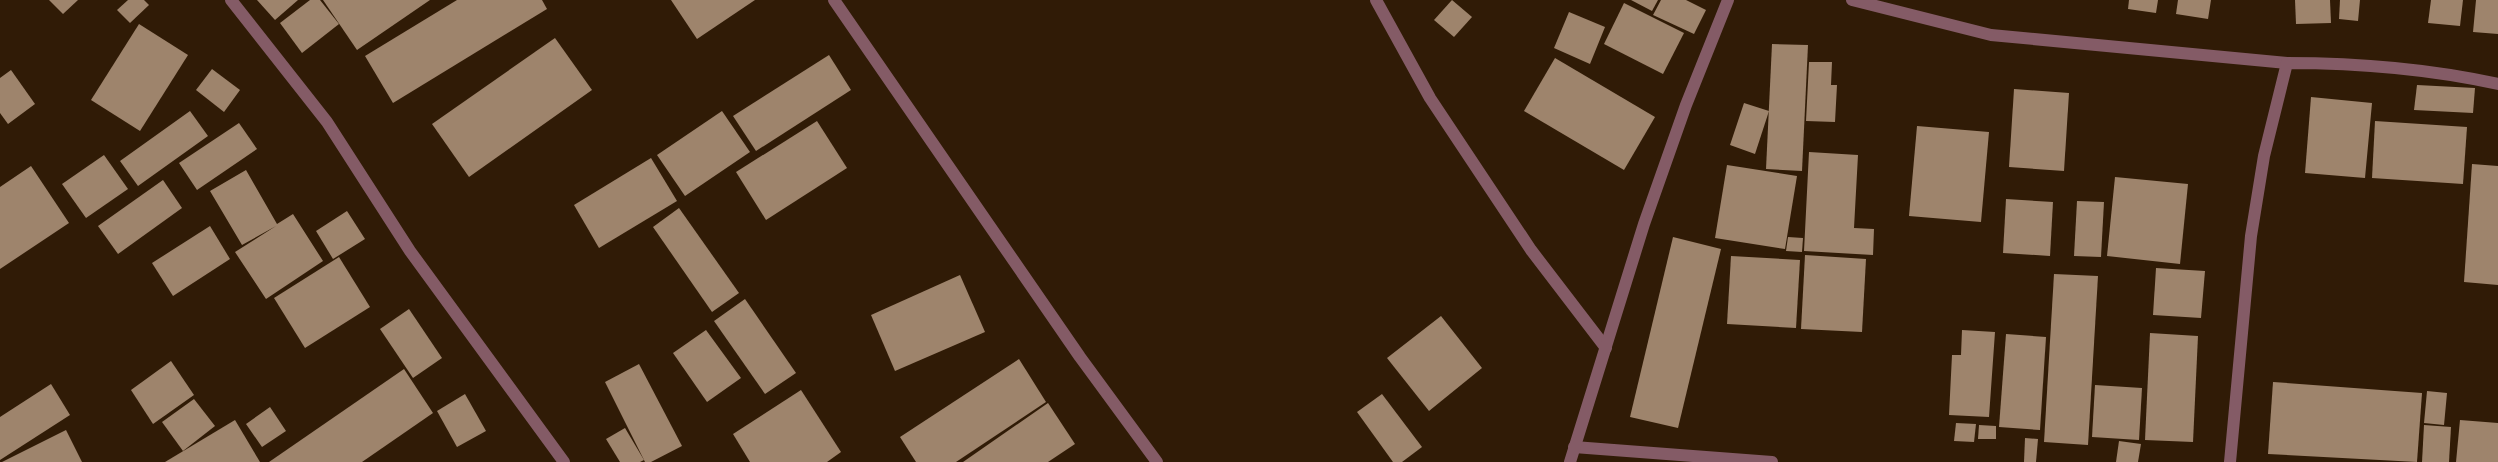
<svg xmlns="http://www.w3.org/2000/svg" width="2498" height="462" font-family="'Sofia Sans Condensed',sans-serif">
<rect width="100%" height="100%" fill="#301b06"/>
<!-- building -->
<g fill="#9e846c">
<polygon points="49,0 78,0 63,14"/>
<polygon points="128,0 144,0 149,5 130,23 117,10"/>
<polygon points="257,0 298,0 275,20"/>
<polygon points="310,0 320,0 339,24 302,53 280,23"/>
<polygon points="323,0 430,0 357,50"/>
<polygon points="457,0 542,0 547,9 393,103 365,56"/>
<polygon points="671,0 755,0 697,39"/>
<polygon points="1452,0 1472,17 1454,37 1434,20"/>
<polygon points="1631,0 1658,0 1652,11"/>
<polygon points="1661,0 1686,0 1706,10 1694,34 1653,15"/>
<polygon points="2129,0 2158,0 2156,13 2128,9"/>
<polygon points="2178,0 2211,0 2208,19 2176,14"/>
<polygon points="2295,0 2330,0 2331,23 2296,24"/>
<polygon points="2340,0 2360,0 2358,21 2339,19"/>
<polygon points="2431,0 2463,0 2460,26 2428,23"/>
<polygon points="2476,0 2498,0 2498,34 2473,32"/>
<polygon points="1624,3 1684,33 1663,74 1604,44"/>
<polygon points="1569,12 1605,27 1590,64 1554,48"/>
<polygon points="139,24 188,55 140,131 91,100"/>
<polygon points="555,38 592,90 469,177 432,124"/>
<polygon points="1772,44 1808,45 1802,171 1766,169"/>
<polygon points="829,55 851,90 756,151 733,116"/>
<polygon points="1555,58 1655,117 1624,170 1524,111"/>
<polygon points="1809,62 1832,62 1831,85 1837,85 1835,122 1806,121"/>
<polygon points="212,69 240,90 224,112 196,90"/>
<polygon points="11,70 35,104 8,124 0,113 0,78"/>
<polygon points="2417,85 2475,88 2473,113 2414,110"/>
<polygon points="2014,89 2069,93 2064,171 2009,167"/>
<polygon points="2311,97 2372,103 2365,178 2305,173"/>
<polygon points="1744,103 1769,111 1755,154 1730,145"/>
<polygon points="190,111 208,136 138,186 120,161"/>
<polygon points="722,111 750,152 685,196 657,155"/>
<polygon points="817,121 847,168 766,220 736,172"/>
<polygon points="2375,121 2467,127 2463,184 2372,178"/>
<polygon points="239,123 257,149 197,190 179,163"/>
<polygon points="1917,126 1989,132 1981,222 1909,216"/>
<polygon points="1809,152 1858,155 1854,228 1874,229 1873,255 1804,251"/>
<polygon points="104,155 128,189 86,218 62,184"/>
<polygon points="651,158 677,201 599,248 574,205"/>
<polygon points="2472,164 2498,166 2498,285 2464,282"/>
<polygon points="1727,165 1797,176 1785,249 1715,238"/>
<polygon points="31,166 69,223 0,269 0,187"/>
<polygon points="246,170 277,224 293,214 323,261 266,299 235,252 276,226 242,245 210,191"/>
<polygon points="2115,177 2188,184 2180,264 2107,256"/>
<polygon points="163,180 182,208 118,254 98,226"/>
<polygon points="2006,199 2053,202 2050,256 2003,253"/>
<polygon points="2077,201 2104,202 2101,257 2074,256"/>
<polygon points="679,208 739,293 712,312 653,227"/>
<polygon points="347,211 365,239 333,259 316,231"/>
<polygon points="210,226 230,259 173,296 152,263"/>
<polygon points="1673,237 1721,249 1678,428 1630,417"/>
<polygon points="1788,237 1803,238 1802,252 1786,251"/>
<polygon points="1805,255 1866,259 1862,332 1801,329"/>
<polygon points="1731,256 1800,260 1796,328 1727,324"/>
<polygon points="339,257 370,307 305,348 274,298"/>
<polygon points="2156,268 2205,271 2201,318 2153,315"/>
<polygon points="2054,274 2098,276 2088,445 2044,442"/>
<polygon points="960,275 985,332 895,371 871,315"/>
<polygon points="745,299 796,373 765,394 714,321"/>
<polygon points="409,309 442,358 413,378 380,329"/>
<polygon points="1441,316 1482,368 1429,411 1387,358"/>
<polygon points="706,330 741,378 707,402 673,353"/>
<polygon points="1962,330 1995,332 1989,417 1949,415 1952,355 1961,355"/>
<polygon points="2150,333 2198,336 2193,442 2145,440"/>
<polygon points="2006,334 2046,337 2040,430 1999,427"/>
<polygon points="1019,359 1046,402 956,462 916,462 900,437"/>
<polygon points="171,361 194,395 153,424 131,390"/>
<polygon points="639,364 682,446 651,462 645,462 605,382"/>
<polygon points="404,369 433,413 362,462 269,462"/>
<polygon points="2273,382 2422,393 2417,462 2268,454"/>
<polygon points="51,384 70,415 0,460 0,417"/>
<polygon points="2095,385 2142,388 2139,440 2092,437"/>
<polygon points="801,390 841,452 827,462 750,462 733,434"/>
<polygon points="2427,391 2447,393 2444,425 2424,423"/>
<polygon points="465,394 486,431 457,447 437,411"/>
<polygon points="1382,394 1422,447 1402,462 1393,462 1357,412"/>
<polygon points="194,399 215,426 183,451 162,422"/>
<polygon points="1048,403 1075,444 1048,462 963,462"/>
<polygon points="270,407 286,431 262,447 246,424"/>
<polygon points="235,420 260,462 165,462"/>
<polygon points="2460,420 2498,423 2498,462 2456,462"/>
<polygon points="1956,423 1976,424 1974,442 1954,441"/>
<polygon points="1979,425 1996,426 1996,439 1978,439"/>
<polygon points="2424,425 2451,427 2449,462 2422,462"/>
<polygon points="625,428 644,460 640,462 620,462 606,439"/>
<polygon points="66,430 82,462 2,462"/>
<polygon points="2025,438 2038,439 2036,462 2024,462"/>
<polygon points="2119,441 2141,444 2138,462 2116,462"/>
</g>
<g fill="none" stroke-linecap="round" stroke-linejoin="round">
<!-- minor -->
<g stroke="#845b66" stroke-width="12">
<polyline points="231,0 327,122 410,251 564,462"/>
<polyline points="834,0 1080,357 1157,462"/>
<polyline points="1376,0 1430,98 1531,250 1606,348"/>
<polyline points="1852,0 1991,35 2287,63"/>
<polyline points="1574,447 1772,462"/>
<polyline points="1570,462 1644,224 1686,105 1728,0"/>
<path d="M 2230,462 L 2251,236 L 2264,156 L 2287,63 C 2357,63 2430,69 2498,84"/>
</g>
</g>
</svg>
